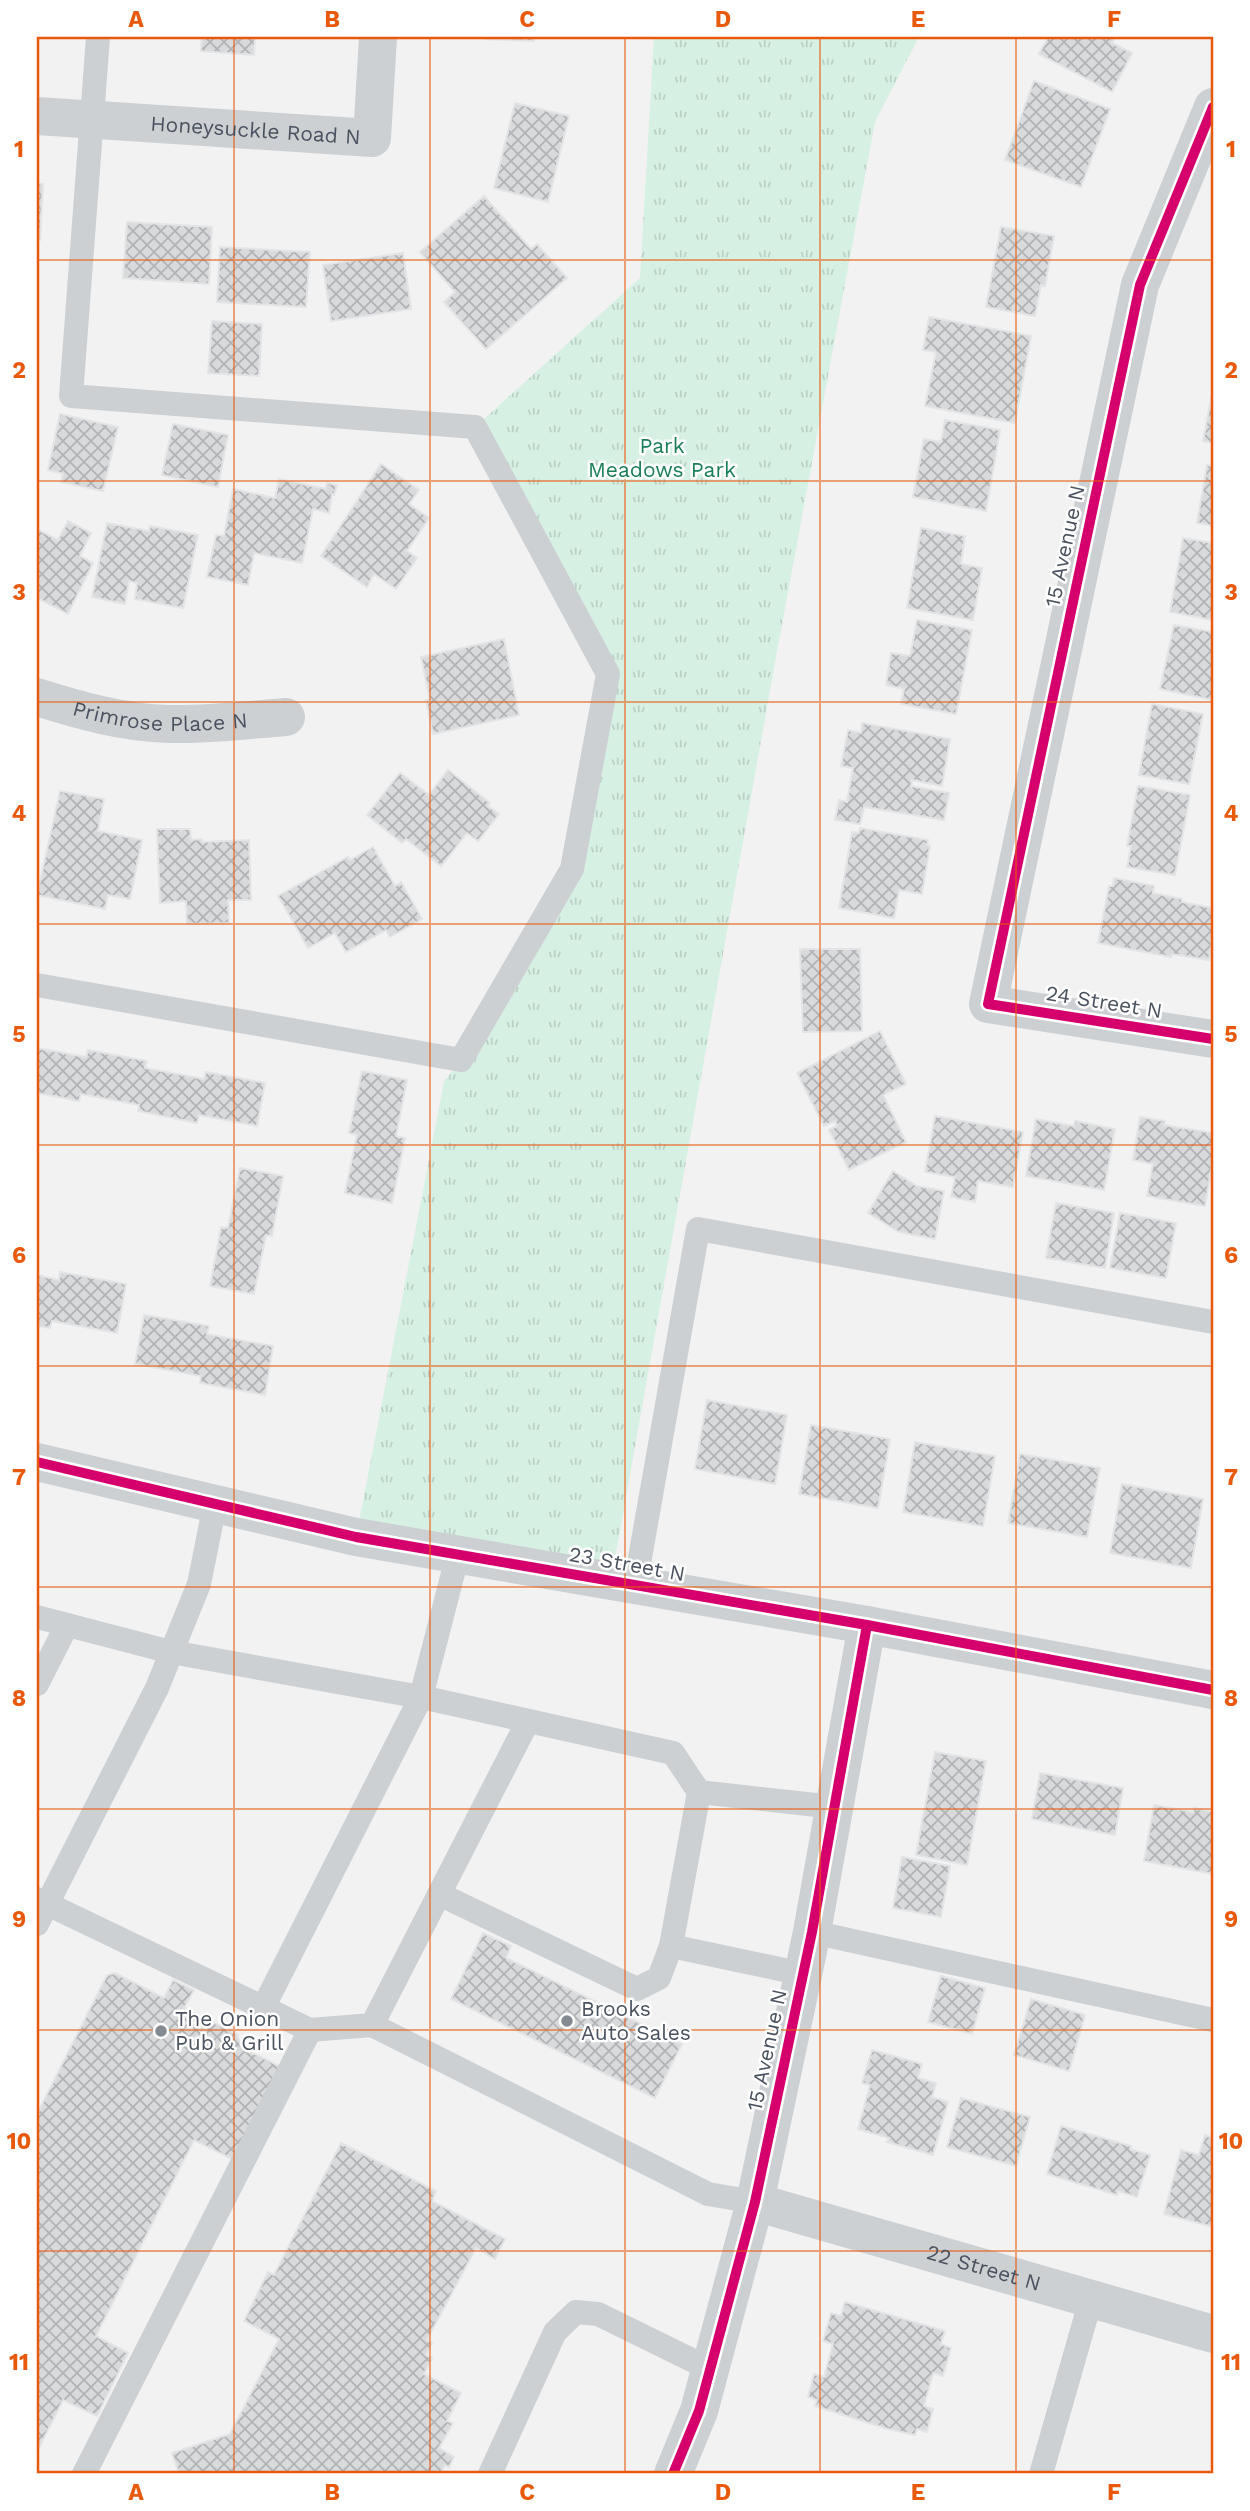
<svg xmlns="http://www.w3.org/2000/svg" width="1250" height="2511" font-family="'Work Sans',sans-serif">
<defs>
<pattern id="park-tufts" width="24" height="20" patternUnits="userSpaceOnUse" patternTransform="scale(1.75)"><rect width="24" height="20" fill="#d7f0e4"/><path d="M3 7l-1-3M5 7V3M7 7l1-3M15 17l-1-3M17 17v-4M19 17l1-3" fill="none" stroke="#bad0c6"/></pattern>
<pattern id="building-cross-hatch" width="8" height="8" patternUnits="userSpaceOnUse" patternTransform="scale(1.75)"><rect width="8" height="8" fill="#d9dadc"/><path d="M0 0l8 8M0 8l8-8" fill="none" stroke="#b2b3b6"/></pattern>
</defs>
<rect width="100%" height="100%" fill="#f2f2f2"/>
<!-- park -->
<polygon fill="url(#park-tufts)" points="654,37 919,37 875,122 776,657 611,1581 356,1537 444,1082 461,1060 572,869 608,674 475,427 640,278"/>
<!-- building -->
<g fill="url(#building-cross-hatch)" stroke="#e3e4e5" stroke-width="2">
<polygon points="202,37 255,37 254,55 201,51"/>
<polygon points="485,37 534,37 534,41 485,39"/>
<polygon points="1048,37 1115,37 1112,43 1132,53 1112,92 1039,54"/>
<polygon points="1034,81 1110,109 1081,187 1005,160"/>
<polygon points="515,103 569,116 548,202 494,188"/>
<polygon points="37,183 43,184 40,240 37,240"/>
<polygon points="484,196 531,249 537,244 567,278 486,349 444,302 455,292 420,252"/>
<polygon points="127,222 212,227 209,284 123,278"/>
<polygon points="1001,227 1054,236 1045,286 1041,285 1035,316 986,307"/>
<polygon points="220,247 310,252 306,307 217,302"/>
<polygon points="403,253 411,309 331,321 323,265"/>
<polygon points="929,317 1031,336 1015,423 925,406 936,352 923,350"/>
<polygon points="212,321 262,324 259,376 208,373"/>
<polygon points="1213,388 1213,443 1203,441"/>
<polygon points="60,414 118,427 103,491 61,482 63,474 48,470"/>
<polygon points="945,420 1000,430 986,511 913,497 924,439 941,442"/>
<polygon points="173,424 228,435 218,487 162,475"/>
<polygon points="381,464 419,490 409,504 429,518 407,551 417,558 396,589 374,574 367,587 321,556"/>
<polygon points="1207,465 1213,466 1213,526 1197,523"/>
<polygon points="279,479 326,489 327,483 337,485 334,495 332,494 329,513 313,509 302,563 254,553 248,585 207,577 216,535 224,536 233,489 275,498"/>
<polygon points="68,521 91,533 80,556 93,563 68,614 37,598 37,529 58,540"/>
<polygon points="107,523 149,531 150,526 198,535 183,608 135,599 137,583 129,581 125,604 92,597"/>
<polygon points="921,528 965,536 961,564 982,568 973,620 907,608"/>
<polygon points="1183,538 1213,543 1213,620 1170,612"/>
<polygon points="917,620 972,630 956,714 901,704 904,689 886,685 891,653 910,656"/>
<polygon points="1174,625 1213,632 1213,700 1160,689"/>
<polygon points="504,639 519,715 433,734 426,700 430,700 421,657"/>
<polygon points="1152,704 1203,714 1189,784 1139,775"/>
<polygon points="862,723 950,739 942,786 912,780 911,786 949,793 944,820 864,807 860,824 835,820 839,800 847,802 853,768 841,766 848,730 861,733"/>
<polygon points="448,770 490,803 488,806 499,814 478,841 467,833 441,866 406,839 402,843 367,815 400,773 429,795"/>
<polygon points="1138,786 1190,795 1175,875 1127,867 1131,846 1127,846"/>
<polygon points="60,791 104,799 98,831 142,840 130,899 108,895 105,909 37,895"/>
<polygon points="860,828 928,840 927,845 930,846 922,894 899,890 894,918 839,908 852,832 859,833"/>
<polygon points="157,829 190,829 191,840 202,839 202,842 249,840 251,900 228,900 229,923 187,924 186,901 160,903"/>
<polygon points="373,847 395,886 401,882 422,919 390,937 386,930 346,952 335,933 308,948 278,896 348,857 350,860"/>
<polygon points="1114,878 1154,886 1153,893 1182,899 1182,902 1213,908 1213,935 1209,960 1172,954 1171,957 1098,943 1109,886 1113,886"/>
<polygon points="800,949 860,949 862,1031 803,1032"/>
<polygon points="880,1031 906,1084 883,1095 906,1142 849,1170 829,1130 837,1126 835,1121 824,1126 797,1073"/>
<polygon points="37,1048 86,1057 88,1050 147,1061 145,1068 204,1079 206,1072 265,1083 257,1126 199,1115 197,1123 138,1111 139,1105 81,1094 79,1101 37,1093"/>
<polygon points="362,1071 407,1080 396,1136 405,1138 392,1203 345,1193 357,1135 349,1133"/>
<polygon points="935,1116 1023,1132 1013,1187 978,1181 975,1202 951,1197 955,1177 925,1172"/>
<polygon points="1140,1117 1165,1121 1164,1125 1213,1133 1213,1159 1205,1206 1147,1196 1153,1164 1133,1160"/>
<polygon points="1036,1119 1074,1126 1075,1121 1115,1129 1104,1190 1026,1176"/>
<polygon points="240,1168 283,1176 272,1236 266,1235 254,1294 210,1286 221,1227 228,1228"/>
<polygon points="893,1171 917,1186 944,1191 935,1239 899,1232 868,1213"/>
<polygon points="1056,1203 1114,1213 1105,1268 1046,1258"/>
<polygon points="1120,1213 1176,1223 1166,1278 1110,1268"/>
<polygon points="60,1272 126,1284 117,1333 52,1321 50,1328 37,1326 37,1275 59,1280"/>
<polygon points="144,1315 209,1326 207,1334 273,1346 265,1395 200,1383 201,1376 135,1364"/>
<polygon points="707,1400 787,1415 775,1484 695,1469"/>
<polygon points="811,1425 890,1439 878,1508 799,1494"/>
<polygon points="915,1442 995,1456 983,1526 903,1512"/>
<polygon points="1020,1454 1100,1468 1087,1537 1008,1523"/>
<polygon points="1122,1484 1203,1499 1191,1568 1110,1553"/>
<polygon points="935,1752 986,1761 967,1865 916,1855"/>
<polygon points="1040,1773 1123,1788 1115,1835 1032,1819"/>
<polygon points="1154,1805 1193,1812 1194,1808 1213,1812 1213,1874 1144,1861"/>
<polygon points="902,1857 950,1866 941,1917 893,1908"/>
<polygon points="483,1933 511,1946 506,1958 682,2044 655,2098 451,1999"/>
<polygon points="115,1973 164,1998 173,1980 194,1990 184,2008 237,2034 241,2047 281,2067 234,2160 194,2140 96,2336 128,2353 97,2416 63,2400 37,2452 37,2114 107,1975"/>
<polygon points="941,1976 985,1988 972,2034 928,2022"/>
<polygon points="1031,1999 1085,2015 1069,2071 1014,2055"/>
<polygon points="872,2050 922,2064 918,2078 936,2083 932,2097 948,2102 933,2155 887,2142 889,2138 858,2129 870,2085 862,2083"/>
<polygon points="961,2098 1030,2117 1016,2166 947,2147"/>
<polygon points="1061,2126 1131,2146 1130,2149 1150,2155 1137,2197 1118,2191 1117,2195 1047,2174"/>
<polygon points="1205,2135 1213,2138 1213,2227 1164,2214 1181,2150 1199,2155"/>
<polygon points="341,2143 436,2191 432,2201 505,2239 495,2259 476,2248 427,2340 432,2343 426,2355 432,2358 424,2374 461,2393 447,2421 453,2423 439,2448 454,2457 449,2467 445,2465 440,2474 179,2474 172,2453 230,2434 279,2339 244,2321 268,2272 274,2275"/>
<polygon points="845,2302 945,2331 941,2344 951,2348 943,2376 933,2373 924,2406 933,2409 927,2432 917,2429 915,2435 888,2429 815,2406 817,2400 808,2397 814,2374 824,2377 833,2344 823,2341 831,2313 841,2316"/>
</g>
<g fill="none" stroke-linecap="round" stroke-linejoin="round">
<!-- service -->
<g stroke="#cdd0d3" stroke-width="24">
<polyline points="37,985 461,1060 572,869 608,674 475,427 71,396 98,37"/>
<polyline points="635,1586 698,1229 1213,1322"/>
<polyline points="37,1617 171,1652 421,1697 673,1753 699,1792 834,1807"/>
<polyline points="37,1684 67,1625"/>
<polyline points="699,1792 671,1946 803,1974"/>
<polyline points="439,1894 637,1989 659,1978 671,1946"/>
<polyline points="37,1899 310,2030 84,2474"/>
<polyline points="37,1924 157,1688 199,1584 215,1504"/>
<polyline points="812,1932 1213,2020"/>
<polyline points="263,2008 421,1697 458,1554"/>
<polyline points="372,2025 708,2194 755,2202"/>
<polyline points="310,2030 372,2025 528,1721"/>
<polyline points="490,2474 555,2332 576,2312 598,2314 710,2369"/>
<polyline points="1041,2474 1091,2299"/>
</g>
<!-- minor -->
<g stroke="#cdd0d3" stroke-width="38">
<polyline points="1213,107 1140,285 988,1004 1213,1039"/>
<path id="s1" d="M 37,116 L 372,138 L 378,37"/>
<path id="s2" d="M 37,697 C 78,710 124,723 168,724 C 207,725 247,720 286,717"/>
<path id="s3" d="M 755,2202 L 1213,2334"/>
<polyline points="673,2474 699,2411 755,2202 812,1932 867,1625"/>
</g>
<!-- tertiary -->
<polyline stroke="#cdd0d3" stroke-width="38" points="37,1462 356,1537 867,1625 1213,1690"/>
<!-- cycleway casing -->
<g stroke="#fff" stroke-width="15">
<g id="cycleway">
<polyline points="1213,107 1140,285 988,1004 1213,1039"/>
<polyline points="37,1462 356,1537 867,1625 1213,1690"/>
<polyline points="673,2474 699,2411 755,2202 812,1932 867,1625"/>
</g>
</g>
<!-- cycleway -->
<use href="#cycleway" stroke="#d6006c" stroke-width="10"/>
</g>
<!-- grid -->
<path fill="none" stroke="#e8590c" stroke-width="2" stroke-opacity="0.55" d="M 234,37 L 234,2474M 430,37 L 430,2474M 625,37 L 625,2474M 820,37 L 820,2474M 1016,37 L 1016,2474M 37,260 L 1213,260M 37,481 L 1213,481M 37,702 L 1213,702M 37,924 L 1213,924M 37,1145 L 1213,1145M 37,1366 L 1213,1366M 37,1587 L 1213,1587M 37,1809 L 1213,1809M 37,2030 L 1213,2030M 37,2251 L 1213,2251"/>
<!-- markers -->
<g fill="#848a92" stroke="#fff" stroke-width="2.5">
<circle cx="567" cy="2021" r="7"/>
<circle cx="161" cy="2031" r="7"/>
</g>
<g text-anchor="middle" stroke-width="5" stroke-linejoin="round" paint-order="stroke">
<!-- street labels -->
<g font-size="21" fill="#49525e" stroke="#fff">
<text dy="7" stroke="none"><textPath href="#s1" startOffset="219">Honeysuckle Road N</textPath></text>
<text transform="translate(1065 546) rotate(-78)" y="7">15 Avenue N</text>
<text dy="7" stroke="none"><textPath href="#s2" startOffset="126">Primrose Place N</textPath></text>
<text transform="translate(1104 1002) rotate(9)" y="7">24 Street N</text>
<text transform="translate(627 1564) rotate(10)" y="7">23 Street N</text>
<text transform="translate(767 2050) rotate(-78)" y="7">15 Avenue N</text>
<text dy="7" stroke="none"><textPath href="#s3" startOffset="238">22 Street N</textPath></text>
</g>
<!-- park labels -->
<g font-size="21" fill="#1a7f57" stroke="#fff">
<text x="662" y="453">Park<tspan x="662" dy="24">Meadows Park</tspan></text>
</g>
<!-- poi labels -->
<g font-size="21" fill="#49525e" stroke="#fff" text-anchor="start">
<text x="581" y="2016">Brooks<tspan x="581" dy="24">Auto Sales</tspan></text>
<text x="175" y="2026">The Onion<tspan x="175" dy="24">Pub &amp; Grill</tspan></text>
</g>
</g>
<!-- border -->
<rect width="1250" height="2511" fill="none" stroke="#ffffff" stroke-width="77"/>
<rect x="38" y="38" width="1174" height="2434" fill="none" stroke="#e8590c" stroke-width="2.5"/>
<g font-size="23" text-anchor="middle" font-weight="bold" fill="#e8590c">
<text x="136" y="27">A</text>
<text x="332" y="27">B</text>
<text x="527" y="27">C</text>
<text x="723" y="27">D</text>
<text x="918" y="27">E</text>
<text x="1114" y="27">F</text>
<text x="19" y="157">1</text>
<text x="1231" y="157">1</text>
<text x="19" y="378">2</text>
<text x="1231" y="378">2</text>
<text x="19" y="600">3</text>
<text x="1231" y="600">3</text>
<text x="19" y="821">4</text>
<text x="1231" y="821">4</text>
<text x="19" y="1042">5</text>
<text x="1231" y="1042">5</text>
<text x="19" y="1263">6</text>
<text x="1231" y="1263">6</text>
<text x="19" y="1485">7</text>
<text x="1231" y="1485">7</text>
<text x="19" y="1706">8</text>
<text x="1231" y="1706">8</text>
<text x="19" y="1927">9</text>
<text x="1231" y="1927">9</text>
<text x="19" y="2149">10</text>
<text x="1231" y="2149">10</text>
<text x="19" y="2370">11</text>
<text x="1231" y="2370">11</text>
<text x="136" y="2500">A</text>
<text x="332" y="2500">B</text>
<text x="527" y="2500">C</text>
<text x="723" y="2500">D</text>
<text x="918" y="2500">E</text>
<text x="1114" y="2500">F</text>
</g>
</svg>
